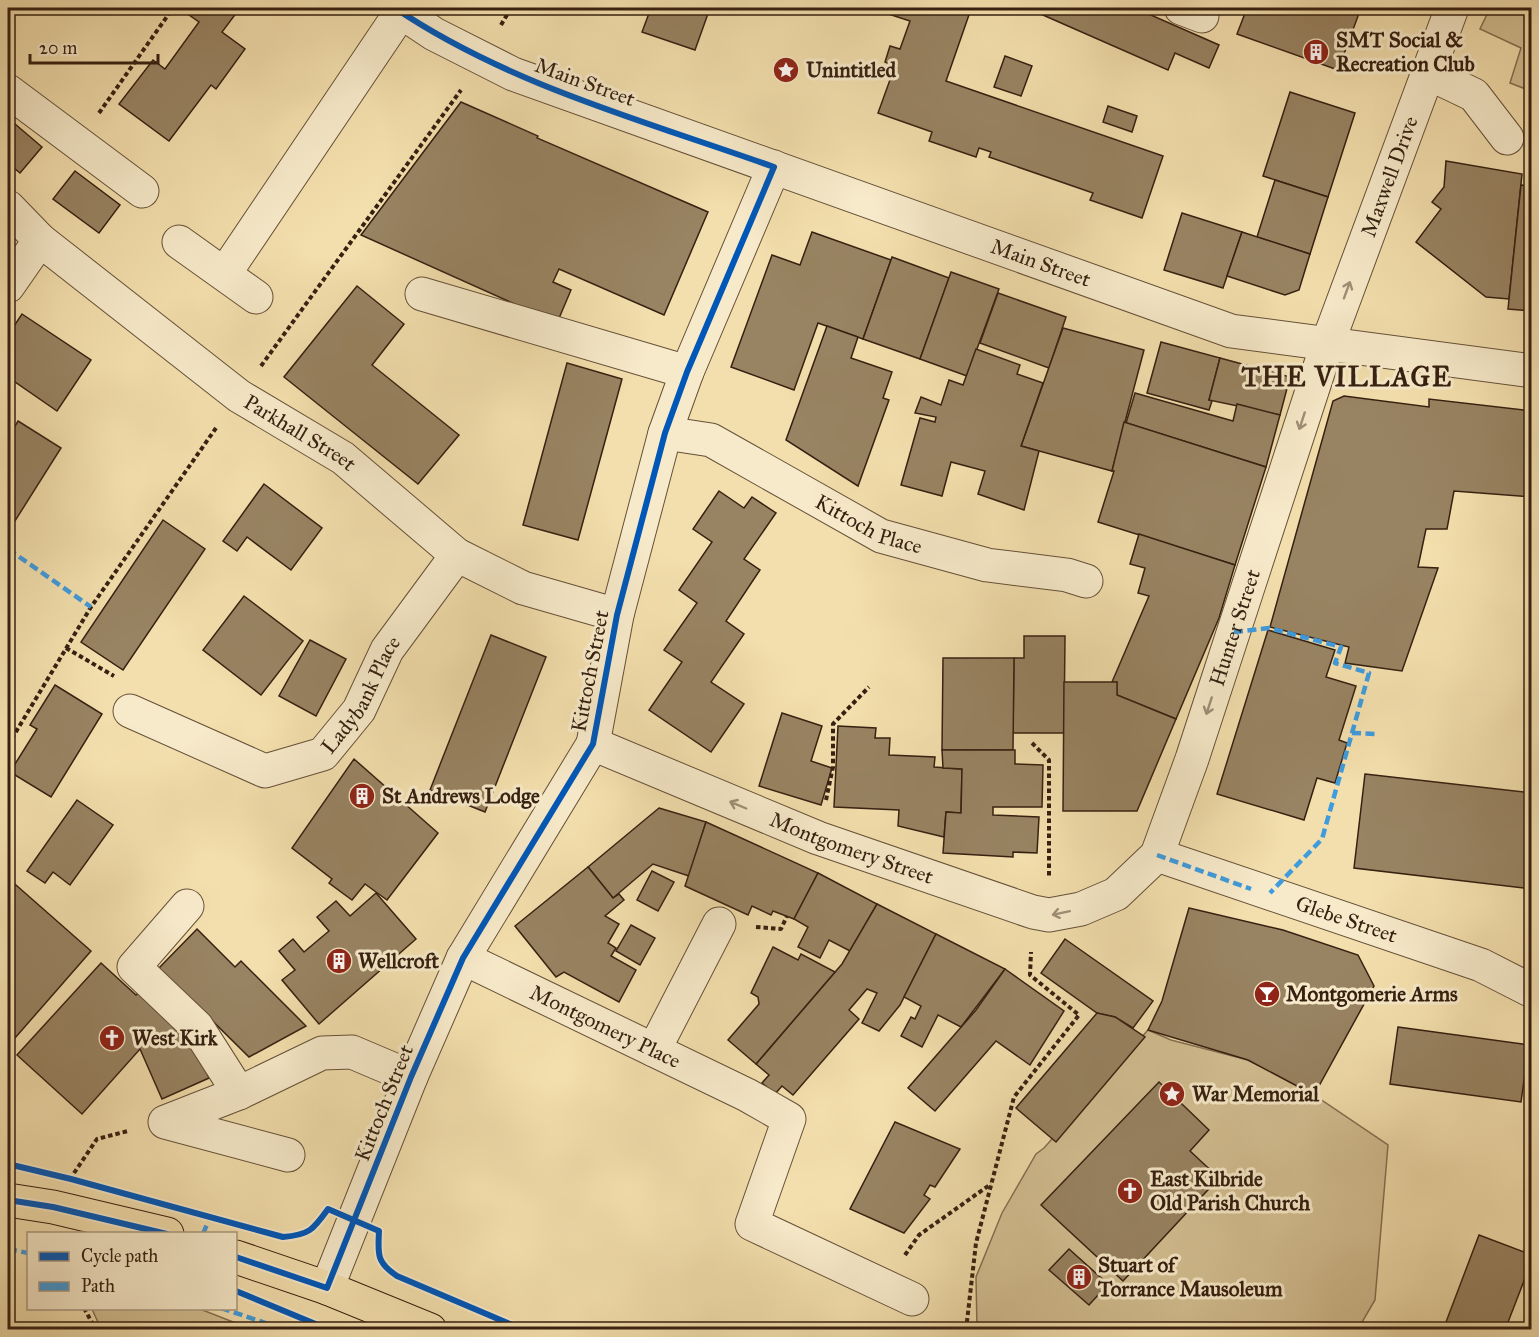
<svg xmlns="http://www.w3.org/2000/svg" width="1539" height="1337" font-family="'IM FELL Great Primer',serif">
<rect width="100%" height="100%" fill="#f3dfad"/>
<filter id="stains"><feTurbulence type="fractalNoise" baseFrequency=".00333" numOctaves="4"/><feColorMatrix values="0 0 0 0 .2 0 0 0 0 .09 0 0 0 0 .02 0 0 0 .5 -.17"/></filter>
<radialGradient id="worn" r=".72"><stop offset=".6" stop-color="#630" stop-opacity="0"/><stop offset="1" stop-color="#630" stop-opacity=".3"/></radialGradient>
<!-- green -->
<g fill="#d3bf92" stroke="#847052" stroke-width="1.5">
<polygon points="1490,8 1531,8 1531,91 1510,83 1521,48 1480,29"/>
<polygon points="1148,1030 1171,1040 1248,1060 1314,1095 1388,1145 1375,1300 1358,1329 977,1329 976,1277 1002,1213 1036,1154 1044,1148"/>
<polygon points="92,1309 200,1309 251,1329 101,1329"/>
</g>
<!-- building -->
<g fill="#988362" stroke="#362011" stroke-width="1.5">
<polygon points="8,8 19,8 8,23"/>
<polygon points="179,8 240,8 222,32 245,49 216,89 211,85 169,141 119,104 153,60 165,69 199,22"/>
<polygon points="651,8 710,8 695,50 642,32"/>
<polygon points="870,8 971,9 946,81 1163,156 1142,218 1090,200 1093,193 989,157 991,152 979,148 976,157 929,141 932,132 878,113 895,66 885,62 890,46 900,49 910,21"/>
<polygon points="1027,8 1135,8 1219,45 1209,68 1175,53 1168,70"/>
<polygon points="1247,8 1361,8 1338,70 1237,34"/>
<polygon points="1005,56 1032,66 1021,96 994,87"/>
<polygon points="1290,92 1355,113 1328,197 1263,176"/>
<polygon points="461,102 538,136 537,138 708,212 664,315 559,269 553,282 571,290 557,323 361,235"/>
<polygon points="1108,106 1137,116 1132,132 1103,122"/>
<polygon points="8,118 42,147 20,173 8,163"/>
<polygon points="1446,161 1522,174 1509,299 1486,297 1416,242 1441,209 1432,202 1444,187"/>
<polygon points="75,171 120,205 99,233 53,199"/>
<polygon points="1275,180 1328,197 1310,254 1257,237"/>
<polygon points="1521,185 1532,186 1532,311 1508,309"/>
<polygon points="1182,213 1242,232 1223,288 1164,270"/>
<polygon points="812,232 891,260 863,339 818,323 794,390 731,367 772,255 800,265"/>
<polygon points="1242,232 1310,254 1299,290 1285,295 1227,276"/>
<polygon points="892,257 949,278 920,359 863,339"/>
<polygon points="951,272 999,289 967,376 920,359"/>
<polygon points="357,286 404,324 372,365 459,435 418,484 284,377"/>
<polygon points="998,293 1066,317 1049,368 980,343"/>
<polygon points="22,314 91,360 57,411 8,377 8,335"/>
<polygon points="827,326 858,337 851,358 892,372 883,398 889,400 858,486 786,440"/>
<polygon points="1063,328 1144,350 1112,471 1021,446"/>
<polygon points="1161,342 1220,358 1209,400 1212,401 1209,410 1147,393"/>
<polygon points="976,349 1020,365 1017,374 1043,383 1021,446 1039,451 1024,510 978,494 985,471 951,462 942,496 901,485 920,418 935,422 936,417 915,413 921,397 941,405 949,380 963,385"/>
<polygon points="1220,358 1290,377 1280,415 1209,400"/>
<polygon points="567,363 622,379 578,540 523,525"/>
<polygon points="1135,393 1233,421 1237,404 1280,415 1266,467 1126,423"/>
<polygon points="1344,396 1429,407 1429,399 1532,411 1532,497 1454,491 1447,529 1426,529 1418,567 1438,568 1402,671 1345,663 1349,647 1270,627 1333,401"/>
<polygon points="18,421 61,448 8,532 8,438"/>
<polygon points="1124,422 1266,467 1235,565 1098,522 1114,471 1112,471"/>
<polygon points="264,484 322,528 291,570 247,537 237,551 223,541"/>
<polygon points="719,491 744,508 752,497 776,513 744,559 760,570 726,621 744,634 711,682 744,704 711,752 649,710 682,662 664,650 697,603 679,590 712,542 693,529"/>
<polygon points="163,520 205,549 123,670 81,642"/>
<polygon points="1139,534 1235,565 1219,618 1176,719 1117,695 1117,682 1112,682 1149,596 1138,593 1145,568 1130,564"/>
<polygon points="244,596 303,641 261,695 203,650"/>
<polygon points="1268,630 1335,650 1326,677 1356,686 1339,740 1347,743 1335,783 1317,778 1304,820 1217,794"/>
<polygon points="491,635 546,657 485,812 430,790"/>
<polygon points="1024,636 1065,636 1064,733 1013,733 1014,658 1024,658"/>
<polygon points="310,640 346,659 316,716 279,696"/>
<polygon points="943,658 1014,658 1013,750 942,750"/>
<polygon points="1064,682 1117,682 1117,695 1176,719 1137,811 1063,811"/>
<polygon points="55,685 102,714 51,797 10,772 37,729 30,725"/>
<polygon points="782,713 822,726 811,761 832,768 821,805 759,786"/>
<polygon points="838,726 876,728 875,738 890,738 889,755 935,757 934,767 962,769 961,813 946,812 944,837 898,826 899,810 834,807"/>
<polygon points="942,750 1015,750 1015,764 1043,765 1042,807 993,807 993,815 1039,817 1037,853 1013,852 1013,857 943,853 946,812 961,813 962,769 943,768"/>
<polygon points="354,759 438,833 387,900 365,884 352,900 329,883 332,879 292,848"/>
<polygon points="1365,774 1532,793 1532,889 1354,868"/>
<polygon points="77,800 113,825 70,885 53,872 45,883 27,871"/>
<polygon points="659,808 706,822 689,876 653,864 613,898 588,867"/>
<polygon points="706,822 818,873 794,919 773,911 771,915 752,906 748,915 685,886"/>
<polygon points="588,867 613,898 619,894 624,900 605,916 619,924 608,943 616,948 611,956 636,970 619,1002 564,972 556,977 515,926"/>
<polygon points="652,871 674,882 658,911 637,900"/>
<polygon points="818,873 877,904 850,951 829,940 820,958 798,947 808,927 794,919"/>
<polygon points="8,878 91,951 8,1046"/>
<polygon points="376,893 416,939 319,1024 282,980 295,970 279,951 293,939 304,952 329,931 317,917 336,901 350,916"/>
<polygon points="877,904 936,934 900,1005 879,1031 862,1023 877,993 867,989 849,1010 859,1019 793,1095 782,1086 775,1094 762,1083 769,1075 756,1064 842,964"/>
<polygon points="1189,908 1283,930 1358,955 1374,986 1314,1095 1248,1060 1148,1030 1162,1001"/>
<polygon points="631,925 655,938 640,965 616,951"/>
<polygon points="197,929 235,967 241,961 306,1026 249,1057 159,968"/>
<polygon points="936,934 1005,969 961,1027 938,1015 922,1047 901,1036 911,1017 915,1019 921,1006 904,997"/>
<polygon points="1065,939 1153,1001 1133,1028 1115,1017 1097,1013 1041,973"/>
<polygon points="773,947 798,960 801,954 835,972 756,1064 728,1040 759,1004 758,997 751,993"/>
<polygon points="101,963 136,995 144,988 187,1027 209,1078 162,1099 140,1049 82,1114 17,1055"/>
<polygon points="1005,969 1064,1011 1030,1065 996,1041 935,1111 908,1088 976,1010"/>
<polygon points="1097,1013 1115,1017 1145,1037 1056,1142 1016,1108"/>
<polygon points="1398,1027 1529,1045 1521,1102 1390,1084"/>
<polygon points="1159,1082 1209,1130 1190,1151 1219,1178 1123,1281 1041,1205"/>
<polygon points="895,1122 960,1149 935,1187 930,1185 924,1195 930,1199 904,1233 850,1209"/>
<polygon points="1479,1235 1532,1255 1532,1260 1505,1330 1443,1330"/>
<polygon points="1069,1249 1108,1284 1089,1305 1049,1270"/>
</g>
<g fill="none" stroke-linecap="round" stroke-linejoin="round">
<!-- minor casing -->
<g stroke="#655038" stroke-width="35">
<g id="minor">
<path id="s1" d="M 395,8 L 434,34 L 513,74 L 1231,331 L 1532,371"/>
<polyline points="1181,8 1202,16"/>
<polyline points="1428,73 1474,95 1507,138"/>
<polyline points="8,91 142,191"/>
<path id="s2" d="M 8,207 L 40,240 L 239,396 L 343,458 L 457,555 L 523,588 L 617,615"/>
<polyline points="179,242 256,297"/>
<polyline points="225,273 401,12"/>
<polyline points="8,286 40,240"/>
<polyline points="422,294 687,372"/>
<path id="s3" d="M 665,433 L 711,440 L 881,536 L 987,565 L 1067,575 L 1086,581"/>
<path id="s4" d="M 130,711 L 265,771 L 323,754 L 359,710 L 387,650 L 457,555"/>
<path id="s5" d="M 593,744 L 818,838 L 1033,912 L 1049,915 L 1081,909 L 1116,894 L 1157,855 L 1192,759 L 1327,345 L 1452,8"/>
<path id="s6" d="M 1157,855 L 1481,965 L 1532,991"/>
<polyline points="187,906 134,967 197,1027 239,1093"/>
<path id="s7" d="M 463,958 L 747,1095 L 789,1119 L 752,1224 L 912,1299"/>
<polyline points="654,1050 719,924"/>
<polyline points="288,1155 165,1122 239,1093 322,1053 352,1052 411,1077"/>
<polyline points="327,1288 411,1077 463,958 593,744 617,615 665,433 687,372 774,167"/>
</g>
</g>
<!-- major casing -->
<g stroke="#362011" stroke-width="35">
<g id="major">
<polyline points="8,1200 53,1207 167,1234"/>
<polyline points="236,1257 327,1288 430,1330"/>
</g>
</g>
<!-- path -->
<g stroke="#362011" stroke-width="4" stroke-dasharray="4.5 3" stroke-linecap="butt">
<polyline points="501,25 511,8"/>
<polyline points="99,113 173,8"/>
<polyline points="261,366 461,90"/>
<polyline points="66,648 114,676"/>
<polyline points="1032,743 1049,760 1049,876"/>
<polyline points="8,745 91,607 216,428"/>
<polyline points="8,780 8,793"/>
<polyline points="826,800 833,767 833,724 869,687"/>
<polyline points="756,927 781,929 787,916"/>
<polyline points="74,1173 97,1139 128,1131"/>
<polyline points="905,1255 919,1235 991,1184"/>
<polyline points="84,1308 96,1330"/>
<polyline points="966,1330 976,1243 1014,1097 1079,1015 1030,975 1031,952"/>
</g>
<!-- minor -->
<use href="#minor" stroke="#f7eaca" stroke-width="33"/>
<!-- major -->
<use href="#major" stroke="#f3dfad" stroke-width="33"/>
<!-- quiet -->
<g stroke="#3e9bde" stroke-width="4.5" stroke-dasharray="9 4.5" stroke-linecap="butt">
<polyline points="8,549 91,607"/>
<polyline points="1234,632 1269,628 1341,647 1335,663 1369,673 1322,839 1270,893"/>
<polyline points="1352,733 1377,734"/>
<polyline points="1157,855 1251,889"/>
<polyline points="203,1234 210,1217"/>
<polyline points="8,1249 28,1253"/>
<polyline points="221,1308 286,1330"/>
</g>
<!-- cycleway casing -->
<g stroke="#f7eaca" stroke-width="10">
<g id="cycleway">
<path d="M 8,1164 L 71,1179 L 283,1237 C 309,1235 313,1230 328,1209 L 379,1231 C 378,1254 376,1262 397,1276 L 524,1330"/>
<polyline points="8,1200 53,1207 167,1234"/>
<path d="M 236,1257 L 327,1288 L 411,1077 L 463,958 L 593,744 L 617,615 L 665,433 L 687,372 L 774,167 C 645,121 509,85 395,8"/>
<polyline points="236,1291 330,1330"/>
</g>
</g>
<!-- cycleway -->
<use href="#cycleway" stroke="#0057b8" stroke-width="6"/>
</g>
<!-- one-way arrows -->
<defs><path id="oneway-shaft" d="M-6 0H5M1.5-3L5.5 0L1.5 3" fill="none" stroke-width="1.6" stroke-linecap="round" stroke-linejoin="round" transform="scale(1.5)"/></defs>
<g stroke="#a08f77">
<use href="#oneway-shaft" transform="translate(1347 290) rotate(-70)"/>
<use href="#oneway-shaft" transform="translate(1302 421) rotate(108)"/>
<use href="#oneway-shaft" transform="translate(1209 706) rotate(108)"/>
<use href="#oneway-shaft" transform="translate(738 805) rotate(-157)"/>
<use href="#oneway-shaft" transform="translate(1061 913) rotate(168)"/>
</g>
<!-- icons -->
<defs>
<g id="building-disc" transform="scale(1.35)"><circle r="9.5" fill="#8f2418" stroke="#f7eaca"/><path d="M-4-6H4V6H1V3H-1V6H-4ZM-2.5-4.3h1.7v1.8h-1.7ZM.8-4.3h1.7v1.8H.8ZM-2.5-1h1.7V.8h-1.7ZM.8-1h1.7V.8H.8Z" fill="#fff"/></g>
<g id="sight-disc" transform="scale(1.35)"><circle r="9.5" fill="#8f2418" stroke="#f7eaca"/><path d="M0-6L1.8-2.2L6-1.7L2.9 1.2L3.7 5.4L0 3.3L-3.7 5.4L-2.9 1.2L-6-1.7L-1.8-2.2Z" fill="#fff"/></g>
<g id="bar-disc" transform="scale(1.35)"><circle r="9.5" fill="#8f2418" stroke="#f7eaca"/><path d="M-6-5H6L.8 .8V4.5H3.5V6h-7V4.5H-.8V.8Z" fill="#fff"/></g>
<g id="church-disc" transform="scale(1.35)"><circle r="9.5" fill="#8f2418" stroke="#f7eaca"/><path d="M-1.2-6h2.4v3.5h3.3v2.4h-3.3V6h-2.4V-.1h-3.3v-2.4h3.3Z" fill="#fff"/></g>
</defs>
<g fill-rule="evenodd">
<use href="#building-disc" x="1316" y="52"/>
<use href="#sight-disc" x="786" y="70"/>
<use href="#building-disc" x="362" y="796"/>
<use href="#building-disc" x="339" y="961"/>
<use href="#bar-disc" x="1267" y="994"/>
<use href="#church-disc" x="112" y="1038"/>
<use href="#sight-disc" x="1172" y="1094"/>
<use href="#church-disc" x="1130" y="1191"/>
<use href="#building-disc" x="1079" y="1277"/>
</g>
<g text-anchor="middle" stroke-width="6" stroke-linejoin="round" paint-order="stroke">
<!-- poi labels -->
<g font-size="21" font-weight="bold" fill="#362011" stroke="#f7eaca" text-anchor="start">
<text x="1336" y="47">SMT Social &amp;<tspan x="1336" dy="24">Recreation Club</tspan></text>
<text x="806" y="77">Unintitled</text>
<text x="382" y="803">St Andrews Lodge</text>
<text x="358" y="968">Wellcroft</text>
<text x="1286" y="1001">Montgomerie Arms</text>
<text x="132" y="1045">West Kirk</text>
<text x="1192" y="1101">War Memorial</text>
<text x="1150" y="1186">East Kilbride<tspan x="1150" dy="24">Old Parish Church</tspan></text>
<text x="1098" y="1272">Stuart of<tspan x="1098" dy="24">Torrance Mausoleum</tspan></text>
</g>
<!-- street labels -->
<g font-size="21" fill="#362011" stroke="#f7eaca">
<text transform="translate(585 82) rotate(20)" y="7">Main Street</text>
<text dy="7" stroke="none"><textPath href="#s5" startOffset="1332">Maxwell Drive</textPath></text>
<text dy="7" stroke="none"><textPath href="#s1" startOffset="696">Main Street</textPath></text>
<text dy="7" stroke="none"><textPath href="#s2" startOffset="370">Parkhall Street</textPath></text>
<text dy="7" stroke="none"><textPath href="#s3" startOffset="226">Kittoch Place</textPath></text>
<text dy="7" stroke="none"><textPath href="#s5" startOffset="855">Hunter Street</textPath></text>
<text transform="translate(590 671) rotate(-79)" y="7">Kittoch Street</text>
<text dy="7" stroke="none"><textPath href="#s4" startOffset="279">Ladybank Place</textPath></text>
<text dy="7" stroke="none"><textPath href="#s5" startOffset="279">Montgomery Street</textPath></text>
<text dy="7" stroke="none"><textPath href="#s6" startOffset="200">Glebe Street</textPath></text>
<text dy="7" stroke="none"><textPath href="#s7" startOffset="158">Montgomery Place</textPath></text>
<text transform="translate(384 1103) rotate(-68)" y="7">Kittoch Street</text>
</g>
<!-- district labels -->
<g font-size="27" font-weight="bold" letter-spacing="1.5" fill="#362011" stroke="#f7eaca">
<text x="1347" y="386">THE VILLAGE</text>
</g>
</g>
<!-- margin -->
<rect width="1539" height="1337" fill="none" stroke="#f3dfad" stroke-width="30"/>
<rect x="9" y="9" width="1521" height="1319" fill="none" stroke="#362011" stroke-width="3"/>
<rect x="15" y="15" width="1509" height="1307" fill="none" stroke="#362011" stroke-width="1.5"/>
<!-- legend -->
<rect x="27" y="1232" width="210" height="78" fill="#f7eaca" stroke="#aa9980" stroke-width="1.5"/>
<rect x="39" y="1252" width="30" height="9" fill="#0057b8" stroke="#aa9980" stroke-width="1.5"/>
<text x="81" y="1262" font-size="18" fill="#362011">Cycle path</text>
<rect x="39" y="1282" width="30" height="9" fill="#3e9bde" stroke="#aa9980" stroke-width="1.5"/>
<text x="81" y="1292" font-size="18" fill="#362011">Path</text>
<!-- scale -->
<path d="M30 54v9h128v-9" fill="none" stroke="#362011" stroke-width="3"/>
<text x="39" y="54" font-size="18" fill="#362011" stroke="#f7eaca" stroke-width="4.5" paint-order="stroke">20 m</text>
<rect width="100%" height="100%" filter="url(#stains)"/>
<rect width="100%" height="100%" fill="url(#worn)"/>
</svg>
